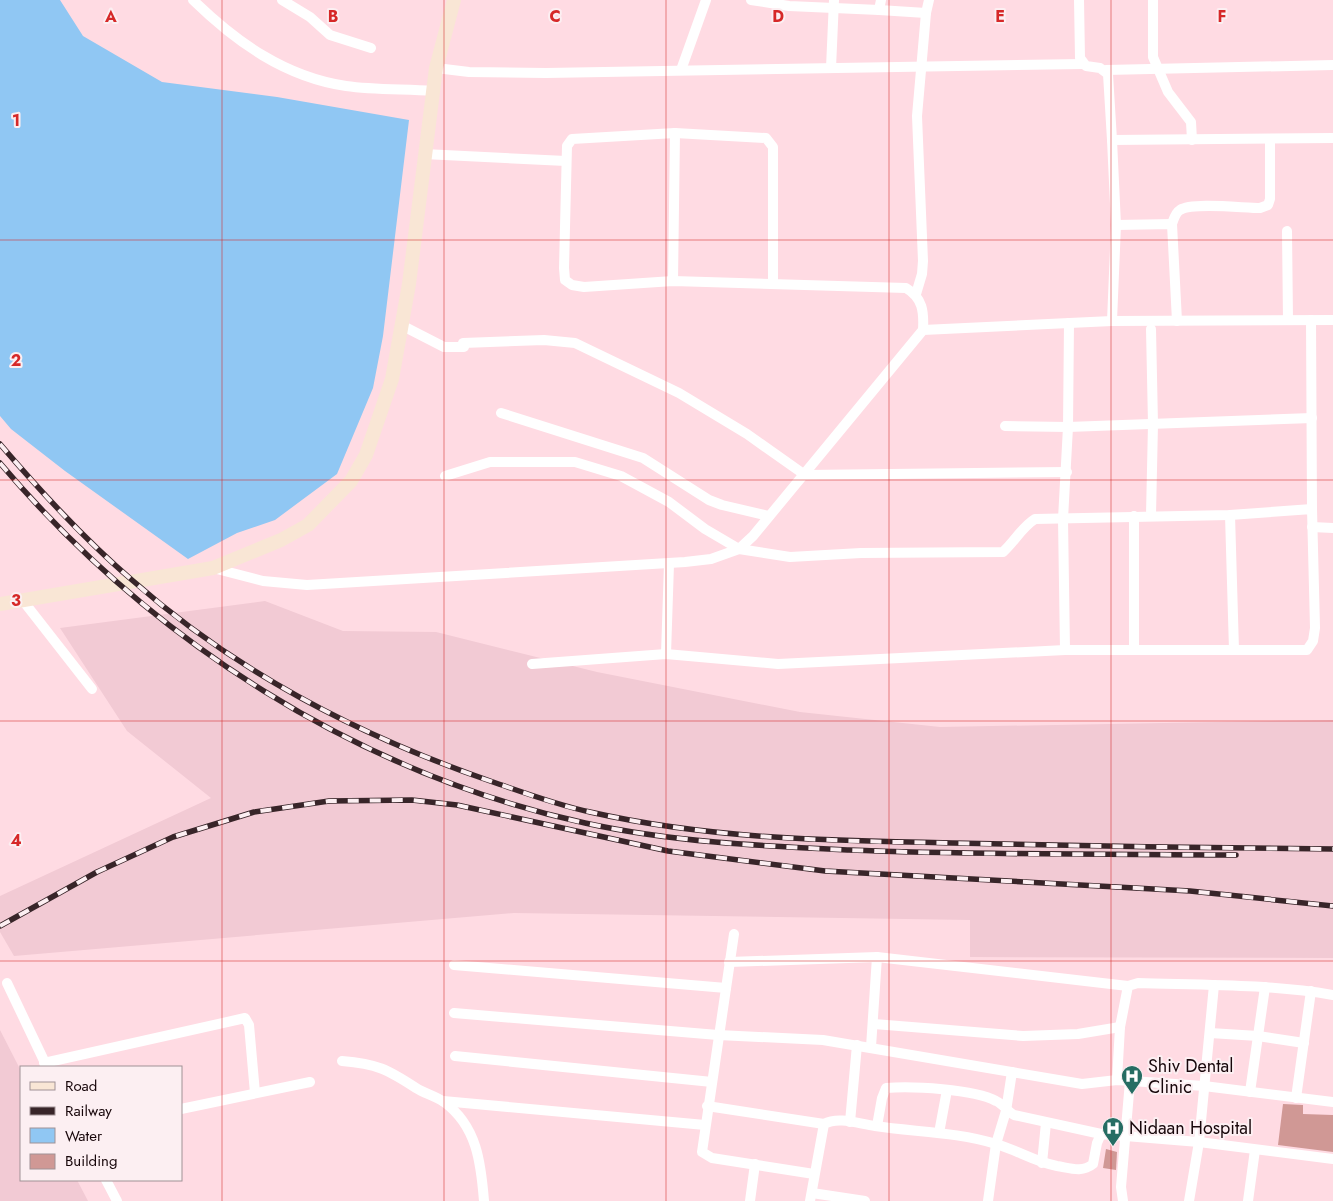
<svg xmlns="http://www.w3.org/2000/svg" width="1333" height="1201" font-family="Jost,sans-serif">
<rect width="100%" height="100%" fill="#ffdbe3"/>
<!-- built -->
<g fill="#f2cad4">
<polygon points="265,601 343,631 436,632 597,672 800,712 940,727 1333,720 1333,958 970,957 970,920 514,913 14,956 0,932 0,896 211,798 127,731 60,628"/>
<polygon points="0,1030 21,1071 21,1180 77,1180 88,1201 0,1201"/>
</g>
<!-- water -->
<polygon fill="#90c7f3" points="0,0 60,0 83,36 162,82 277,97 409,120 383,336 373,388 337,474 275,520 237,533 188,559 65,471 11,429 0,416"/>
<!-- building -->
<g fill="#d09895">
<polygon points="1283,1104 1303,1105 1303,1114 1333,1115 1333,1152 1278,1145"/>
<polygon points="1106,1149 1117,1152 1116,1170 1103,1168"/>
</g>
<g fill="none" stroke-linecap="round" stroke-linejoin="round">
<!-- street -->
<g stroke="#fff" stroke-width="10">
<path d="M 193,0 C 236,42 285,77 346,86 C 374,90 404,89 433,91"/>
<polyline points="282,0 310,17 330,35 371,48"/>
<polyline points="751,0 789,6 879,10 881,0"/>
<polyline points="1079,0 1080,58 1086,66 1100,68 1108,74 1112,140"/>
<polyline points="1153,0 1153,57 1168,92 1191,122 1192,140"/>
<polyline points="879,10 926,13 929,0"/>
<polyline points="436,68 469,72 546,73 1082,64"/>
<polyline points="831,68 834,0"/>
<polyline points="681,70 706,0"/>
<polyline points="1106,70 1333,65"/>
<polyline points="424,154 566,161"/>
<path d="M 1172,224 C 1174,219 1175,213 1180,210 C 1192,202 1243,208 1260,208 L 1268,205 L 1270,199 L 1270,139"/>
<polyline points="1116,225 1172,224 1177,321"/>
<polyline points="1287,231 1288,320"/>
<polyline points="673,281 675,133"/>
<path d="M 773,283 L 773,147 L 766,138 L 675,133 L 572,139 L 567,146 L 564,268 L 565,280 L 572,285 L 584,287 L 673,281 L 906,288 C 923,298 924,312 923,330"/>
<polyline points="916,294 922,274 923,261 917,116 926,13"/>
<polyline points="1311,320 1312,509"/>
<polyline points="1112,321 1116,225 1112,140 1333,138"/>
<polyline points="403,326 444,347 464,347"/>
<polyline points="1151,329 1153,424 1151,515"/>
<polyline points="463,343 544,340 575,343 679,393 747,434 805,475 1067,472"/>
<polyline points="501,413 643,458 709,500 722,505 769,516"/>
<polyline points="1005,426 1068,427 1312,418"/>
<path d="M 445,476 L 490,462 L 575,462 L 621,476 L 669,502 L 705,529 L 739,549 L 790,557 L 861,553 L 1003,552 C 1015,541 1022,527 1035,519 L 1230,515 L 1312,509 L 1315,628 L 1313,641 L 1307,650 L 1065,650 L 778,664 L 666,654 L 532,664"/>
<polyline points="1230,515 1234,650"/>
<polyline points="1312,527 1333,528"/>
<polyline points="213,568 263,581 307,585 685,562 711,559 739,549 753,536 923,330 1112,321 1333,320"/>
<polyline points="24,602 92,689"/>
<polyline points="1065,650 1063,519 1068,427 1069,323"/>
<polyline points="1134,650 1134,516"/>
<polyline points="666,654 669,564"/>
<polyline points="734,934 702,1152 712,1158 814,1174"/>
<polyline points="729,962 877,957 1128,986"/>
<polyline points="454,965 726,988"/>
<polyline points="7,983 47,1067"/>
<polyline points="454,1013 718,1035 823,1040 1082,1084 1117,1080 1204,1086 1333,1102"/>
<polyline points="874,1024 1023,1036 1078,1034 1120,1027"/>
<polyline points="1210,1033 1258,1036 1304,1043"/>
<polyline points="871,1047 877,957"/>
<polyline points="455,1056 712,1082"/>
<path d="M 342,1061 C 377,1064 387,1069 416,1088 C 424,1093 435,1096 444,1102 C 477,1126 481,1163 484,1201"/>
<polyline points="44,1063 245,1018 249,1025 255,1093"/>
<path d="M 1117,1080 L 1120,1027 L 1128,986 L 1138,983 C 1203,985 1269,984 1333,995"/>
<polyline points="1250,1092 1265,987"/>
<polyline points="1296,1098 1311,991"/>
<polyline points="443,1101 705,1125"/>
<polyline points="707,1106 824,1124"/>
<polyline points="181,1109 310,1082"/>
<polyline points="850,1122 857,1045"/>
<path d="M 877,1126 L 882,1098 L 886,1088 C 912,1086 974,1089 996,1101 C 1003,1104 1007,1111 1014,1115 L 1101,1134"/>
<polyline points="939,1133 947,1090"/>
<polyline points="1042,1163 1046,1123"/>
<polyline points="106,1180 117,1201"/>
<polyline points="812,1193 865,1201"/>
<polyline points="750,1201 755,1164"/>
<path d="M 810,1201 L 824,1124 C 839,1116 859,1124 875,1126 C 915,1132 958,1132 996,1144 C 1017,1150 1035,1162 1057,1166 C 1070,1168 1082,1173 1093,1164 L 1097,1143 L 1101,1134 L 1199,1142 L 1333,1159"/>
<polyline points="988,1201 996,1144 1006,1111 1012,1072"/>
<polyline points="1123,1201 1121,1187 1130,1081"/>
<polyline points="1189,1201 1199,1142 1214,985"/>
<polyline points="1248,1201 1255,1150"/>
</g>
<!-- secondary -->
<polyline stroke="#f9e6d5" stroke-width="14" points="0,604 213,568 281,540 308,525 351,481 366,455 392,379 409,284 436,68 454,0"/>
<!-- rail casing -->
<g stroke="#382529" stroke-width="5.5">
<g id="rail">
<path d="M 0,444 C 41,492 84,539 132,580 C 236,672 362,737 493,782 C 525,793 557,805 590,812 C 709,839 832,841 953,843 C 1080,846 1206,848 1333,849"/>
<path d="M 0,463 C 150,640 357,773 585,823 C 671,842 761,846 849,850 C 977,855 1107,854 1236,855"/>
<polyline points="0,926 97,872 173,837 254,812 329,801 412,800 457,805 668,851 825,871 1190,891 1333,906"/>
</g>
</g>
<!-- rail -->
<use href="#rail" stroke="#fceff2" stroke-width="4" stroke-dasharray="11" stroke-linecap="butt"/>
</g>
<!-- grid -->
<path fill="none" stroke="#d62828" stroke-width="1" stroke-opacity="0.55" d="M 222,0 L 222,1201M 444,0 L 444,1201M 666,0 L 666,1201M 889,0 L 889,1201M 1111,0 L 1111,1201M 0,240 L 1333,240M 0,480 L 1333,480M 0,721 L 1333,721M 0,961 L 1333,961"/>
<!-- icons -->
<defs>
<g id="hospital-pin" transform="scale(1.125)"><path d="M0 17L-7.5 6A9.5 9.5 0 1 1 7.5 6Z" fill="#266d63" stroke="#fceff2"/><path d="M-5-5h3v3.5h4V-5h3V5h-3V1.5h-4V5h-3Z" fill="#fff"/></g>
</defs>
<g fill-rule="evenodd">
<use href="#hospital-pin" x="1132" y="1076"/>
<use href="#hospital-pin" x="1113" y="1128"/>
</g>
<g text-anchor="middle" stroke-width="4" stroke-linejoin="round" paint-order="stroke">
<!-- poi labels -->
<g font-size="18" fill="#17060a" stroke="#fceff2" text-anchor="start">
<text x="1148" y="1072">Shiv Dental<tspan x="1148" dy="21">Clinic</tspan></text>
<text x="1129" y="1134">Nidaan Hospital</text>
</g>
</g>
<g font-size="16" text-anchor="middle" font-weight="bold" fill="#d62828" stroke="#fceff2" stroke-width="4" stroke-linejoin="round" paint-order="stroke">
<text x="111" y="22">A</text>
<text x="333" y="22">B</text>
<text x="555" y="22">C</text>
<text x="778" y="22">D</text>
<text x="1000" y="22">E</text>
<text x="1222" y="22">F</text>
<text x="16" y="126">1</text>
<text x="16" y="366">2</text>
<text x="16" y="606">3</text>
<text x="16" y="846">4</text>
</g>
<!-- legend -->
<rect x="20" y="1066" width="162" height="115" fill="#fceff2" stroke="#a09295"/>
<rect x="30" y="1082" width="25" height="8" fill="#f9e6d5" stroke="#a09295"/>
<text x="65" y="1091" font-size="15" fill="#17060a">Road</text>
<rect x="30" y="1107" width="25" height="8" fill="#382529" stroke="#a09295"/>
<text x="65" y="1116" font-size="15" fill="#17060a">Railway</text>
<rect x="30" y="1128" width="25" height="15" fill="#90c7f3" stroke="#a09295"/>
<text x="65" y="1141" font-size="15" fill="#17060a">Water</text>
<rect x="30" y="1154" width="25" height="15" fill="#d09895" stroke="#a09295"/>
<text x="65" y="1166" font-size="15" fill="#17060a">Building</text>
</svg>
